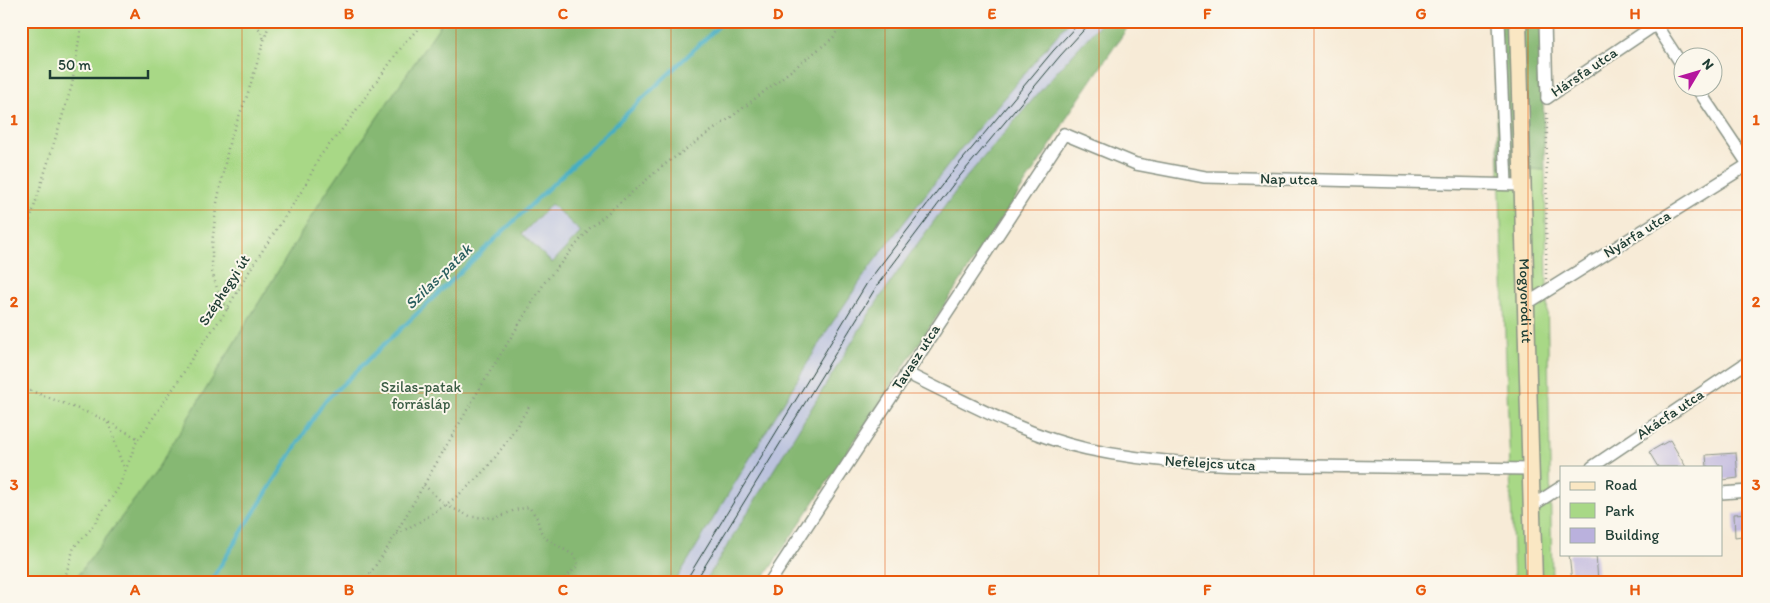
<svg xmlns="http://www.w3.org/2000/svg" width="1770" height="603" font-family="Itim,sans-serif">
<rect width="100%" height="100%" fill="#fbf7ec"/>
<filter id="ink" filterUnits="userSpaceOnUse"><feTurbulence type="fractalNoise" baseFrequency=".02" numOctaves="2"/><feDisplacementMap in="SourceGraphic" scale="10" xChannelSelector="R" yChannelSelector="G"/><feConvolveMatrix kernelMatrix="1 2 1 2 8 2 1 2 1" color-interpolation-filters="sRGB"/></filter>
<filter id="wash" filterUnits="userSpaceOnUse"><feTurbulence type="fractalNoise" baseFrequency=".0096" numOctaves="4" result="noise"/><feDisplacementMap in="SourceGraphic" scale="20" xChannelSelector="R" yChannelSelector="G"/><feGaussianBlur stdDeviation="1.12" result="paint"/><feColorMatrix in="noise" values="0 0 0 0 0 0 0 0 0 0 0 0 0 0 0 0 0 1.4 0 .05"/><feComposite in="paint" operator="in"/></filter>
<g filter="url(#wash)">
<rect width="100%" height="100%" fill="#f7ebd7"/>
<!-- industrial -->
<g fill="#bcc3de">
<polygon points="1069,21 1103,21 1060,68 964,180 910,254 871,311 705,582 675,582 828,329 872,264 963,146"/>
<polygon points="551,204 581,232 552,263 522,235"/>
</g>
<!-- green -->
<g fill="#a8d886" stroke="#648a5d">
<polygon points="21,21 443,21 324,196 156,471 73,582 21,582"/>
<polygon points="1499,167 1545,170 1552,582 1514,582"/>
</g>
<!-- forest -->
<g fill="#86b873" stroke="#527a54" fill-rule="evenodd">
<path d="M 443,21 L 1069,21 L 963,146 L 872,264 L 828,329 L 675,582 L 73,582 L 156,471 L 324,196 ZM 551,204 L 581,232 L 552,263 L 522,234 Z"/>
<polygon points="1103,21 1132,21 1068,115 1056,137 761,582 705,582 871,311 910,254 964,180 1060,68"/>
<polygon points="1493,21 1541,21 1545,170 1499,167"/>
</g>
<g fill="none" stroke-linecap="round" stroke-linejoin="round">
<!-- stream -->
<polyline stroke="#45aec4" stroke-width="4" points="210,582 324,402 724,21"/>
</g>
<g id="blocks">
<!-- building -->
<g fill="#bab1dd">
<polygon points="1670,440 1686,467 1658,467 1649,452"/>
<polygon points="1736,453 1738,478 1723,480 1721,467 1707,467 1706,455"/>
<polygon points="1749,513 1749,535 1735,537 1734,514"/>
<polygon points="1569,554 1596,554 1598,582 1572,582"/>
</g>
</g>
</g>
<g filter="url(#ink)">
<use href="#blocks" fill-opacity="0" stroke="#8b9486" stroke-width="1"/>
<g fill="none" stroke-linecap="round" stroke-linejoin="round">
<!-- street casing -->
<g stroke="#8b9486" stroke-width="14">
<g id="street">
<polyline points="1499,21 1506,184"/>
<polyline points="1545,21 1547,98"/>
<polyline points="1656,25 1682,65"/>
<polyline points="1697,88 1748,164"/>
<polyline points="1547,98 1661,21"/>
<polyline points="1526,304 1749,164"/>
<path d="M 906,373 C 965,401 1023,435 1087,449 C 1160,465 1234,465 1309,466 C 1383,467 1457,468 1531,469"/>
<polyline points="1592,467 1749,361"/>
<polyline points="1721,493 1749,491"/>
<polyline points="1532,506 1561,487"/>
<polyline points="770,582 1064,134 1136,164 1205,177 1521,185"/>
</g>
</g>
<!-- secondary casing -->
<g stroke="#8b9486" stroke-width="19">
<g id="secondary">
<path id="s1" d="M 1518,21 C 1522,208 1529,395 1534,582"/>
</g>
</g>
<!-- path -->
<g stroke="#8b9486" stroke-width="2.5" stroke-dasharray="1 4" stroke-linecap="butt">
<polyline points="252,21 261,31 264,40"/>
<polyline points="21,249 72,85 82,21"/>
<polyline points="1546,279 1547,109"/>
<polyline points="228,309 219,295 212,272 212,245 216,208 230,139 247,96 270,21"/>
<polyline points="21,387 99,417 139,439"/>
<path d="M 108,423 C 116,439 116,452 125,469"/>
<polyline points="424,485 445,505 472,517 496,518 515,510 529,507 537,518 540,530 545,538 575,556 578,565 562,582"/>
<path d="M 397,534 C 426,519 455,501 478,477 C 499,456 514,430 530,405"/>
<polyline points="61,582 66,574 74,547 91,529 119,487 136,443 179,380 192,358 224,314 253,265 305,186 320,156 344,127 403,45 425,21"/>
<polyline points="364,582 385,552 477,393 545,282 590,228 664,165 734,115 833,38 843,21"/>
</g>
<!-- street -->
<use href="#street" stroke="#fff" stroke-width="11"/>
<!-- secondary -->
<use href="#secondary" stroke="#fae7c3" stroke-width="16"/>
<!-- tram -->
<g stroke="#1f3d34" stroke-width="1">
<polyline points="685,582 867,283 948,177 1053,51 1081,21"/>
<polyline points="695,582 878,284 955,182 1060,56 1092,21"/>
</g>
</g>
</g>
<!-- grid -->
<path fill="none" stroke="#e8590c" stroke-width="1" stroke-opacity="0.55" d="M 242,21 L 242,582M 456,21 L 456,582M 671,21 L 671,582M 885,21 L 885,582M 1099,21 L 1099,582M 1314,21 L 1314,582M 1528,21 L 1528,582M 21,210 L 1749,210M 21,393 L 1749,393"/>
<g text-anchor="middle" stroke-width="4" stroke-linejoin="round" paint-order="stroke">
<!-- street labels -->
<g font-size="15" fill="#1f3d34" stroke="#fbf7ec">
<text transform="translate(1584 72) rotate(-34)" y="5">Hársfa utca</text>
<text transform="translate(1289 179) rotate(1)" y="5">Nap utca</text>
<text transform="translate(1637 234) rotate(-32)" y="5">Nyárfa utca</text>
<text transform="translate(224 290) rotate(-57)" y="5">Széphegyi út</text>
<text dy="5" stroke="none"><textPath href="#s1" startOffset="280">Mogyoródi út</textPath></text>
<text transform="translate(916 357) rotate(-57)" y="5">Tavasz utca</text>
<text transform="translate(1670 414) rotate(-34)" y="5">Akácfa utca</text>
<text transform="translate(1210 463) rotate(3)" y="5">Nefelejcs utca</text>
</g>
<!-- park labels -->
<g font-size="15" fill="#3a5c44" stroke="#fbf7ec">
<text x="421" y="392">Szilas-patak<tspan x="421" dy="17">forrásláp</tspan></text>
</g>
<!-- water labels -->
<g font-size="16" font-style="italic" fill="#2a5f5f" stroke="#fbf7ec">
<text transform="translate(438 276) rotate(-44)" y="6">Szilas-patak</text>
</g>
</g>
<!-- margin -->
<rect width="1770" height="603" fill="none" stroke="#fbf7ec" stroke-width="55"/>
<!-- legend -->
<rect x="1560" y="466" width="162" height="90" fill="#fbf7ec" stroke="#a3ada2"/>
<rect x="1570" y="482" width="25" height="8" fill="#fae7c3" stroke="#a3ada2"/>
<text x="1605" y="490" font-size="15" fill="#1f3d34">Road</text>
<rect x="1570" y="503" width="25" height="15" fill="#a8d886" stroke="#a3ada2"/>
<text x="1605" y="516" font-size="15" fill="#1f3d34">Park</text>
<rect x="1570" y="528" width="25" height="15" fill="#bab1dd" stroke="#a3ada2"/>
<text x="1605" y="540" font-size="15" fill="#1f3d34">Building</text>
<!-- north arrow -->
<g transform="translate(1698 72) rotate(52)"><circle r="24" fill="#fbf7ec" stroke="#a3ada2"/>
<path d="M0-4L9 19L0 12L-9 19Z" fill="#b5179e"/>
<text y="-8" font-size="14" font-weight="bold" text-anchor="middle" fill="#1f3d34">N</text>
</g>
<!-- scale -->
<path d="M50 70v8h98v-8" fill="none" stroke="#1f3d34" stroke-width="2.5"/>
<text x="58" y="70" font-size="15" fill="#1f3d34" stroke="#fbf7ec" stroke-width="4" paint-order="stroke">50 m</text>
<rect x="28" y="28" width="1714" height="548" fill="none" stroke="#e8590c" stroke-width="2"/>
<g font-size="16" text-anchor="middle" font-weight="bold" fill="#e8590c">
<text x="135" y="19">A</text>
<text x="349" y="19">B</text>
<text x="563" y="19">C</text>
<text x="778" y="19">D</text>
<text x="992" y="19">E</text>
<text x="1207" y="19">F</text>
<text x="1421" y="19">G</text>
<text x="1635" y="19">H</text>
<text x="14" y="125">1</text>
<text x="1756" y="125">1</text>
<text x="14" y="307">2</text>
<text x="1756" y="307">2</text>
<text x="14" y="490">3</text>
<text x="1756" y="490">3</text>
<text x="135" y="595">A</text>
<text x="349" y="595">B</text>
<text x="563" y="595">C</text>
<text x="778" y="595">D</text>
<text x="992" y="595">E</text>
<text x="1207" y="595">F</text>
<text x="1421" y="595">G</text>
<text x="1635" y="595">H</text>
</g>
</svg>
